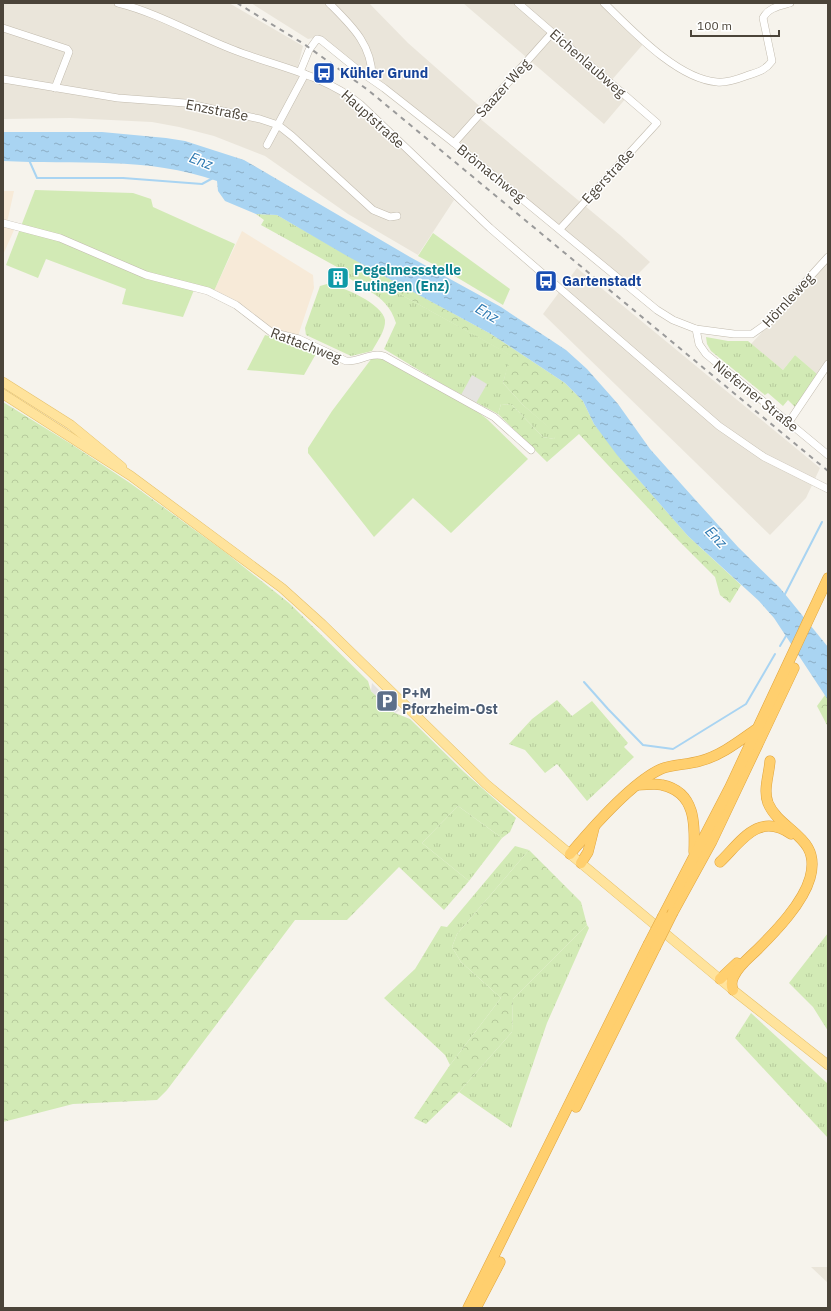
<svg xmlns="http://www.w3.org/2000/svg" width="831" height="1311" font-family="'IBM Plex Sans',sans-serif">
<defs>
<pattern id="grass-tufts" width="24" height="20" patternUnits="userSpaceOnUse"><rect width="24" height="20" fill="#d2eab5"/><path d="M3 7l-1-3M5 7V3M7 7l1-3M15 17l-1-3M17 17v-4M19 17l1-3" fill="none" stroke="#b6ca9c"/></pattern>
<pattern id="forest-crowns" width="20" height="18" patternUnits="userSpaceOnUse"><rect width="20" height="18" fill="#d2eab5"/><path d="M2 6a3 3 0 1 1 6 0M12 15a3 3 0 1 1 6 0" fill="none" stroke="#b6ca9c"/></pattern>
<pattern id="water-ripples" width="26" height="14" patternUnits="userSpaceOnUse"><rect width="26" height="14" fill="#a9d4f2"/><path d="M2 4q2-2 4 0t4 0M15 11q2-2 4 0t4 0" fill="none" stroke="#8caec5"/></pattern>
</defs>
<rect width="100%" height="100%" fill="#f6f3ec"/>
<!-- residential -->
<g fill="#eae5da">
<polygon points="3,3 229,3 303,46 296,74 342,93 364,110 454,200 418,255 348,214 265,156 214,136 179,127 152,122 70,118 3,119"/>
<polygon points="251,3 369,3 408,43 484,110 478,117 620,235 650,262 627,285 319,37 308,39"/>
<polygon points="463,3 604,3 645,42 610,82 627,97 604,124"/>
<polygon points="828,261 828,364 819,376 795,355 783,370 751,344"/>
<polygon points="577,268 820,468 806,498 770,535 543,314"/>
<polygon points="811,1267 828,1267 828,1283"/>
</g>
<!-- commercial -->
<g fill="#f7ead8">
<polygon points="3,191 14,191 6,227 14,230 3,255"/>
<polygon points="242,231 313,275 314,288 298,336 268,328 214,291"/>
</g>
<!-- grass -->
<g fill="url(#grass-tufts)">
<path d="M 256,214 L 277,215 L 368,267 L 367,276 L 511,355 L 503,383 L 523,405 L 557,434 L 554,439 L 543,437 L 512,405 L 501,404 L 498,414 L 442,384 L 384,349 L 396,323 C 386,290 358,291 337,267 L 261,225 L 264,220 Z"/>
<path d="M 327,284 C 342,286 383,304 385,320 C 386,330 377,342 372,351 L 351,356 L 306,335 L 305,328 L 320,286 Z"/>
<polygon points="706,337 728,341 748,341 783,370 795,355 817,374 817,378 796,408 788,400 783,406 768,393 765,395 711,351 707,344"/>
<polygon points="557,700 572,716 592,701 628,743 624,747 634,757 587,801 557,764 545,773 525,750 509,744 532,719"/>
<polygon points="458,806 502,838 469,881 422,843"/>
<polygon points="515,846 529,850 457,934 452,947 461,962 501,998 450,1065 445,1055 384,998 415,969 441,926 447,927"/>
<polygon points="587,925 589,928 547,1023 511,1128 459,1092 512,1032 513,999"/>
<polygon points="828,933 828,1031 813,1007 789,983"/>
<polygon points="751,1013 828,1084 828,1138 735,1038"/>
</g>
<!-- forest -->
<g fill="url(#forest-crowns)">
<polygon points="368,267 491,334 565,383 583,401 594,424 640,481 688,536 741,585 730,603 720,595 715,577 678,540 579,434 547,462 498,414 501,404 512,405 543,437 554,439 556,434 523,405 503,383 510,355 367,276"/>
<polygon points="3,402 71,444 130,483 225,552 289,603 368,681 371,691 395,713 410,719 464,772 516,818 510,832 502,838 458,806 422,843 469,881 444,910 399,867 347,920 295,920 167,1090 157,1100 73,1104 3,1122"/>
<polygon points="825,695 828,700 828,727 817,706"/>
<polygon points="529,850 581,902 587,925 513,999 512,1032 459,1092 426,1124 414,1118 450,1065 501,998 461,962 452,947 457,934"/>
</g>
<!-- green -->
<g fill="#d2eab5">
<polygon points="35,190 133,193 151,199 153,207 235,244 214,291 196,285 183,317 122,304 126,289 46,259 38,278 6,265"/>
<polygon points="433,233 510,289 503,305 453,275 418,256"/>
<polygon points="265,335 291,342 317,352 304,375 247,370"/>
<polygon points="375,354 461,399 487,419 528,459 451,533 413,498 374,537 308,453 308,448 332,411"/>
</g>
<!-- parking -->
<g fill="#e5e3e0">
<polygon points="472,375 487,384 476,403 461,395"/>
<polygon points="372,683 382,693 400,710 395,713 371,691"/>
</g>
<!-- water -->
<path fill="url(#water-ripples)" d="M 3,132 L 102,132 L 166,138 L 185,141 L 244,160 L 410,257 L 501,307 L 566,350 L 587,369 L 618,404 L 650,449 L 683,486 L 738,547 L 780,588 L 828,647 L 828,700 L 774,618 L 759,601 L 688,536 L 617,455 L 594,424 L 583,401 L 565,383 L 491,334 L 347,256 L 277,215 L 256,214 L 225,201 L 218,191 L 217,181 C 148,156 74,165 3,161 Z"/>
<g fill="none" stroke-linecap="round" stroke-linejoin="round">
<!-- stream -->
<g stroke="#a9d4f2" stroke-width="2">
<polyline points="29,160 37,178 123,178 202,184 213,178"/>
<polyline points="784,596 822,522"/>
<polyline points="780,646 786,636"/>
<polyline points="584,682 608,709 643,745 673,749 746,704 775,654"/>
</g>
<!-- minor casing -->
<g stroke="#c2bbae" stroke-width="8">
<g id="minor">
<path d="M 118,3 C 158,13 195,35 234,50 C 277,67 323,74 360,104 L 490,228 L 719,426 L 764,457 L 828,489"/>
<path d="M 329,3 C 351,25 373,45 372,79"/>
<polyline points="518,3 657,123 560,229"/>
<path d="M 604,3 C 632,30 677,79 717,82 C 726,83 738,79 746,76 C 757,72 765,71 772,61 L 763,18 C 768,8 779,6 790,3"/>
<polyline points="3,28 67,49 69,52 55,88"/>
<polyline points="300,72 309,50 317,39 321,40 358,70 384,88 454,143 657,310 673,320 696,329 734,334 752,334 769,322 828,257"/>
<polyline points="3,79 118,98 185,103 260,119 278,125 292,136 373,210 390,217 397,216"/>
<polyline points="454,143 552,33"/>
<polyline points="267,145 305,74"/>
<path d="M 3,223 L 60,238 L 146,275 L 208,291 L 236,305 L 271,332 L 299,339 L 346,361 C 360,362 370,352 384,356 L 494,417 L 531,450"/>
<polyline points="696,329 699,344 706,354 828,455"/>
<polyline points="789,422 828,364"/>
</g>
</g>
<!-- major casing -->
<g stroke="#e6c16a" stroke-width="10">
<g id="major">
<polyline points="3,382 71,425 122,467"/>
<polyline points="3,394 131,476 282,588 322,624 486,784 733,990 828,1065"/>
</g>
</g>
<!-- highway casing -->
<g stroke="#e0a43c" stroke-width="11">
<g id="highway">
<path d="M 638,785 C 646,785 655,783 662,785 C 696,792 695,825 694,852"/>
<path d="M 570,854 C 591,829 632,782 661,769 C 673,764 687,765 700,761 C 720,756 738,742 755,730"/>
<path d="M 720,862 C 740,843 758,811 791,834"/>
<polyline points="581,863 588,852 594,828"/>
<polyline points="673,912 712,841 794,668"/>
<polyline points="663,916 730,787 828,578"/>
<polyline points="720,979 737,963"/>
<path d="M 733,990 C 731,985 731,981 734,976 C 739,965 750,957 758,949 C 776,931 803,903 810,878 C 822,836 780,832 768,803 C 763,790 769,775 770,761"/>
<polyline points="576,1107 655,948"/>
<polyline points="468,1308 648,945"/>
<polyline points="476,1308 500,1262"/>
</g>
</g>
<!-- minor -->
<use href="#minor" stroke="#fff" stroke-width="7"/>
<!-- major -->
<use href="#major" stroke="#ffe39c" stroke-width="9"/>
<!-- highway -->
<use href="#highway" stroke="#ffcf6e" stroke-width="10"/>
<!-- rail -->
<polyline stroke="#9a9a9a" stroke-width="2" stroke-dasharray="5 5" stroke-linecap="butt" points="237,3 304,44 368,90 828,471"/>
<!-- highway-bridge casing -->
<g stroke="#e0a43c" stroke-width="11" stroke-linecap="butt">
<g id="highway-bridge">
<polyline points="648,945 663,916"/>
<polyline points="655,948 673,912"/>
</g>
</g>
<!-- highway-bridge -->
<use href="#highway-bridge" stroke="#ffcf6e" stroke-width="10"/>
</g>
<!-- icons -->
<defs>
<g id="bus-square" transform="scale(1.15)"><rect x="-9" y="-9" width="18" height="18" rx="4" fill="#1a4fb4" stroke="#fff"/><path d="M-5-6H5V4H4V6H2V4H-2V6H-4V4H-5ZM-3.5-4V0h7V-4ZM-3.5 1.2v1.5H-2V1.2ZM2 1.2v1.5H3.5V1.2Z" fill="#fff"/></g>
<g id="building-square" transform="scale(1.15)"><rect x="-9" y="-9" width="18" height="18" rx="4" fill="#0f9aa8" stroke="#fff"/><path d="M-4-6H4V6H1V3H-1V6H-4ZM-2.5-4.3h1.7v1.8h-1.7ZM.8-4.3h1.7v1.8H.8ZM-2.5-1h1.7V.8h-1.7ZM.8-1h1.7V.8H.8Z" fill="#fff"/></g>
<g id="parking-square" transform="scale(1.15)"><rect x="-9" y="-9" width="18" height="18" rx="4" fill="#5c6f8a" stroke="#fff"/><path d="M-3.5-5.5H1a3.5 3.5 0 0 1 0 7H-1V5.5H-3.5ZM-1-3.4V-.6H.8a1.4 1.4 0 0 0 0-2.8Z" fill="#fff"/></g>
</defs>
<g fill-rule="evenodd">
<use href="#bus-square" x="324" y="73"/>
<use href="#building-square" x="338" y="278"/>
<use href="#bus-square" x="546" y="281"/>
<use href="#parking-square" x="387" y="701"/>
</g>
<g text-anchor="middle" stroke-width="3" stroke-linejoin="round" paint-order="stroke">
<!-- street labels -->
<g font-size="14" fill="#4b4439" stroke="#fff">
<text transform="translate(588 63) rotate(41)" y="5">Eichenlaubweg</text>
<text transform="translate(503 88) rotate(-48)" y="5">Saazer Weg</text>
<text transform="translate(217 110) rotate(11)" y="5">Enzstraße</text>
<text transform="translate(373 119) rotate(42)" y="5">Hauptstraße</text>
<text transform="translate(491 173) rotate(39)" y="5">Brömachweg</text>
<text transform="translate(608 176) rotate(-47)" y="5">Egerstraße</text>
<text transform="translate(788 300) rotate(-47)" y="5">Hörnleweg</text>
<text transform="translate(306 345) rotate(21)" y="5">Rattachweg</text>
<text transform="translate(756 396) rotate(39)" y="5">Nieferner Straße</text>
</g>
<!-- transit labels -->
<g font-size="14" font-weight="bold" fill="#164399" stroke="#fff" text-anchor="start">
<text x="340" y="78">Kühler Grund</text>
<text x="562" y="286">Gartenstadt</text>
</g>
<!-- culture labels -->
<g font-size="14" font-weight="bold" fill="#0d838f" stroke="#fff" text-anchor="start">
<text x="354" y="275">Pegelmessstelle<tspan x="354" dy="16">Eutingen (Enz)</tspan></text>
</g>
<!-- service labels -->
<g font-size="14" font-weight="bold" fill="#4e5e75" stroke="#fff" text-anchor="start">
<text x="402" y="698">P+M<tspan x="402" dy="16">Pforzheim-Ost</tspan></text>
</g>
<!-- water labels -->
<g font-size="15" font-style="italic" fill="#2e7ab2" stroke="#fff">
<text transform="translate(201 161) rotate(21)" y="5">Enz</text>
<text transform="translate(487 313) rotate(30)" y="5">Enz</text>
<text transform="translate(716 537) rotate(46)" y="5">Enz</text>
</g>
</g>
<!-- border -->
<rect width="831" height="1311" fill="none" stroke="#4b4439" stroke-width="8"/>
<!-- scale -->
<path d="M691 30v6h88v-6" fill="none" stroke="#4b4439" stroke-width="2"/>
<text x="697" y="30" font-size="12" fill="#4b4439" stroke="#ffffff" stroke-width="3" paint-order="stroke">100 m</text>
</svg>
